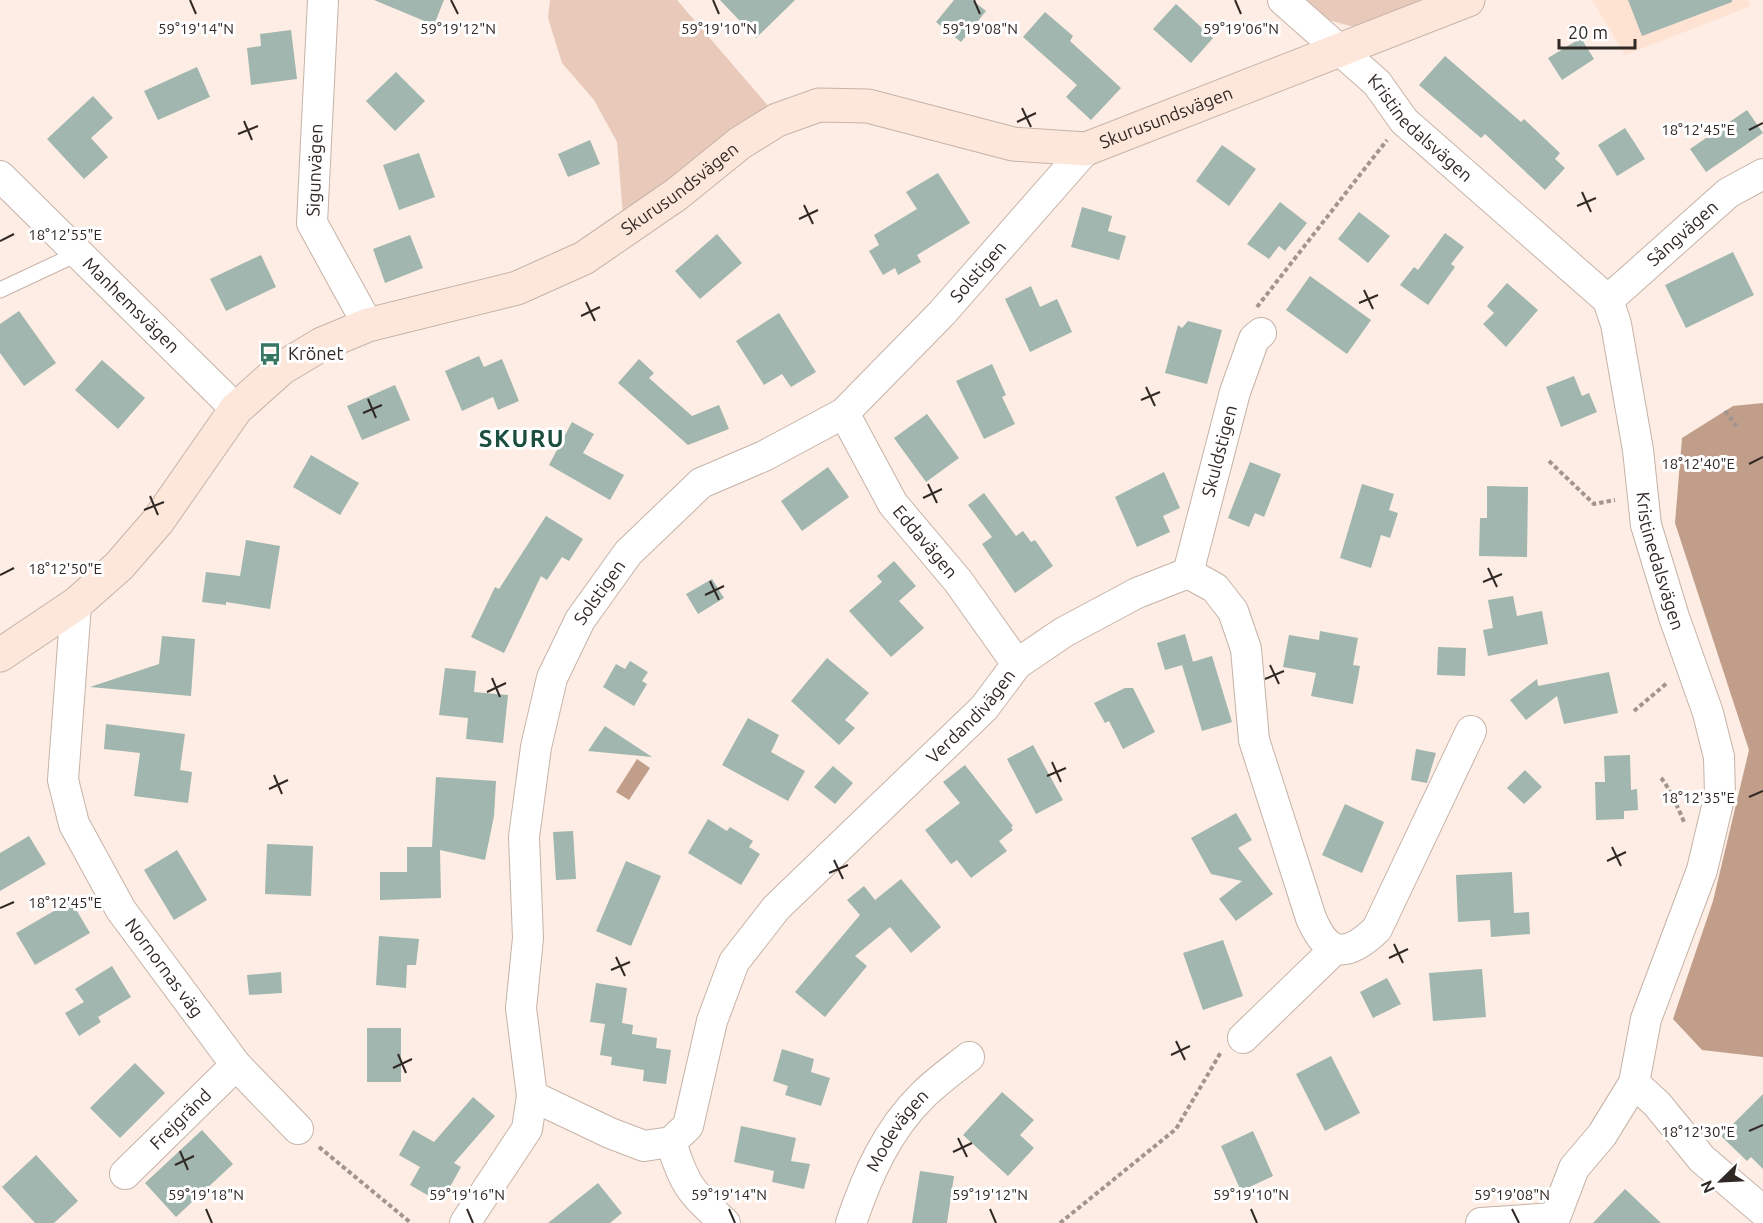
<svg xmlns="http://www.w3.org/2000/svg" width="1763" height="1223" font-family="Ubuntu,sans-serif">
<rect width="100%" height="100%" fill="#fdede4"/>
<!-- built -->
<polygon fill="#fee3d3" points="1592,0 1749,0 1751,6 1625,55"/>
<!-- green -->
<g fill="#e9caba">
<polygon points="550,0 677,0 770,108 623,215 617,142 594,100 562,63 548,18"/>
<polygon points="1301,0 1426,0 1354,27 1321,18"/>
</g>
<!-- water -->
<g fill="#c19e8a">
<polygon points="1763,403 1763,1057 1702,1050 1673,1019 1713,901 1749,750 1675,523 1682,438 1733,406"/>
<polygon points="637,759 650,768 629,800 616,792"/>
</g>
<!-- building -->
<g fill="#a0b6ae">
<polygon points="374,0 444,0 434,25"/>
<polygon points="720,0 795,0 756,38"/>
<polygon points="954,0 972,0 986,11 961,42 936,22"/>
<polygon points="1628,0 1732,0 1732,2 1642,36"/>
<polygon points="1176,4 1213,38 1191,63 1153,29"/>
<polygon points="1045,12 1073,36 1070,41 1121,88 1091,120 1066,97 1077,85 1023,37"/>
<polygon points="291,30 297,79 251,85 247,48 261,46 260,34"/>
<polygon points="1581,38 1594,59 1562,80 1548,58"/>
<polygon points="1445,56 1521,122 1524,119 1560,153 1555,159 1565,168 1545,190 1485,134 1481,138 1419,85"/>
<polygon points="197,67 210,97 158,120 144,91"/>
<polygon points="396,72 425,101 395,131 366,101"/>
<polygon points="93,96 113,118 91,138 108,157 84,179 47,139"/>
<polygon points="1747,110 1763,133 1706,172 1690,149"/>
<polygon points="1625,128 1645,159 1617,176 1598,145"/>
<polygon points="590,140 600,164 568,177 558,154"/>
<polygon points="1222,145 1256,169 1229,206 1196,181"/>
<polygon points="419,153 435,197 399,210 383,165"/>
<polygon points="938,173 970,223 917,255 921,262 898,275 895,268 883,275 869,251 879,245 874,235 917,209 906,192"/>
<polygon points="1280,202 1307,223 1285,251 1279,246 1269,259 1247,244"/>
<polygon points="1082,207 1112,216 1108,231 1126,236 1119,260 1071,247"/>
<polygon points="1359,212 1390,236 1368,263 1338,239"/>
<polygon points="1445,233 1464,247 1451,264 1455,267 1428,305 1400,285 1414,267 1418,270"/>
<polygon points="717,234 742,263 700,299 675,271"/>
<polygon points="410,235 423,268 385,283 373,249"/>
<polygon points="1733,252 1754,295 1686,328 1665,285"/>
<polygon points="261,255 276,287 226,311 210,279"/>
<polygon points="1310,276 1371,320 1347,354 1286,310"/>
<polygon points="1507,283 1538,310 1506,347 1483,324 1494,313 1487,306"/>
<polygon points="1031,286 1040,307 1057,299 1072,332 1030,352 1005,299"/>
<polygon points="19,311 56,363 24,386 0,353 0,324"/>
<polygon points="779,313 816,372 791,387 782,374 764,385 736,341"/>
<polygon points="1188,321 1222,330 1207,384 1165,373 1178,325 1182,328"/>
<polygon points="479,356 484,367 502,359 519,401 498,410 493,397 462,411 445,371"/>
<polygon points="639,359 654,373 649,378 692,416 719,405 729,429 688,445 618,383"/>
<polygon points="102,360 145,398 118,429 75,390"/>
<polygon points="992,364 1006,395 1002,397 1015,424 984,439 956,381"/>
<polygon points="1574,376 1582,396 1589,393 1597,412 1561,427 1546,387"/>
<polygon points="395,385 410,420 362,440 347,406"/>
<polygon points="927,414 959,458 926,482 894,438"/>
<polygon points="572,422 594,434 583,453 624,475 610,500 549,465"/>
<polygon points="311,455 359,483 340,515 293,487"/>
<polygon points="1250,462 1281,474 1264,517 1255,513 1249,527 1228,518"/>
<polygon points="828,467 849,497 802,531 781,501"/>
<polygon points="1164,472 1180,508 1163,516 1170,532 1137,547 1115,497"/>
<polygon points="1362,484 1394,494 1389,510 1398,513 1390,538 1381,535 1371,568 1340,558"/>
<polygon points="1487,486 1528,487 1527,557 1479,556 1480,518 1487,518"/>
<polygon points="984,493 1016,536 1023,531 1031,542 1035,540 1053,566 1015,593 982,544 992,537 968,505"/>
<polygon points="546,516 583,539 569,561 562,557 547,580 541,576 504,653 471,637 495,587 499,589"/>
<polygon points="246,540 280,546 270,609 226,602 226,605 202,602 206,572 240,576"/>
<polygon points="894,561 916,586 899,601 924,628 891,657 849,611 882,582 877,576"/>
<polygon points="712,579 724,598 698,614 686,594"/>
<polygon points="1513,596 1517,616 1542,611 1548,644 1488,656 1483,630 1493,628 1488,600"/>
<polygon points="1320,631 1358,638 1353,665 1360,666 1353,704 1311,696 1316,673 1283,667 1289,635 1319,640"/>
<polygon points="1185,634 1193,662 1165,670 1157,643"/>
<polygon points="162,636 195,639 191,696 90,687 159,664"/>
<polygon points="1438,647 1466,648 1465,676 1437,675"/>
<polygon points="1212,656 1232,722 1202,731 1182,665"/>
<polygon points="827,658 869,693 845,720 855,728 839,745 791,701"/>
<polygon points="630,661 648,672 642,681 647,684 634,706 603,687 616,664 625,669"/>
<polygon points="445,668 476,671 474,692 508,695 503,743 466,739 468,718 439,715"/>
<polygon points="1609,672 1618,713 1564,724 1557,696 1526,720 1510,700 1537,679 1538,686"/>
<polygon points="1125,688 1133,688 1155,732 1123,749 1109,721 1105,723 1094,703"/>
<polygon points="748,718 779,735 771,752 805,771 788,801 722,765"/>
<polygon points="106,724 185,734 180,770 192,772 188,803 134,796 140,753 104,749"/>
<polygon points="605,726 652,757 588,751"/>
<polygon points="1033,745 1063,800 1036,814 1007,759"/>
<polygon points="1416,749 1436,753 1427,783 1411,780"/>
<polygon points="1630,755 1631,790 1637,789 1638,810 1624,811 1624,819 1596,820 1595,782 1605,782 1604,756"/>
<polygon points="965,765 1013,826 1011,827 1013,830 999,841 1007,851 971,878 957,860 951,864 925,830 960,803 943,782"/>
<polygon points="833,766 853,783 835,804 814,787"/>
<polygon points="1525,770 1542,787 1524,804 1507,788"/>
<polygon points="436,777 496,781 494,816 485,860 440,850 441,898 380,900 380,872 407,872 407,847 432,847"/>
<polygon points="1345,804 1384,822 1362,873 1322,855"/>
<polygon points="1236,813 1252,840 1238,848 1273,894 1236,921 1219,899 1242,881 1211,874 1191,838"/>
<polygon points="708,819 727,831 730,827 753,841 749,847 760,854 741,885 688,853"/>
<polygon points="573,831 576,879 556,880 553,832"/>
<polygon points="29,836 46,864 0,891 0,853"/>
<polygon points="267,844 313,846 311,896 265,894"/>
<polygon points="177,850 207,900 174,920 144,870"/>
<polygon points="626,861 661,876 631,946 596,931"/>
<polygon points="1512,872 1514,913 1529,912 1530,934 1491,937 1490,920 1458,922 1456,875"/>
<polygon points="901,879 941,927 911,953 890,927 855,956 867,966 825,1017 795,992 860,915 847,900 864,886 875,900"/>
<polygon points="71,901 90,933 35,965 16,933"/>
<polygon points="379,936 419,939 416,965 407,965 406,988 376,985"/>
<polygon points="1223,940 1243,996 1203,1010 1183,953"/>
<polygon points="112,966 131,997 98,1017 101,1022 79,1036 65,1013 84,1002 75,989"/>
<polygon points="1482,969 1486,1017 1433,1021 1429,973"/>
<polygon points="281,972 282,993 249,995 247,975"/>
<polygon points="1387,978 1401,1004 1373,1018 1360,992"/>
<polygon points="596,983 627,988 622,1023 633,1025 632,1034 657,1038 656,1048 671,1050 666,1084 643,1081 644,1070 611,1065 612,1057 600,1055 605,1024 590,1022"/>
<rect x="367" y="1028" width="34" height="54"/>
<polygon points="782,1049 814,1059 811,1072 830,1078 821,1106 785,1095 788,1086 773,1081"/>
<polygon points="1331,1056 1360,1113 1325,1131 1296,1074"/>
<polygon points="135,1063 165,1093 120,1138 90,1108"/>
<polygon points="1002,1092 1034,1120 1020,1135 1034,1148 1008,1176 963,1135"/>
<polygon points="1763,1094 1763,1169 1751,1157 1747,1161 1721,1136"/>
<polygon points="473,1097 495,1116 454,1163 461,1167 441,1203 410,1185 420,1167 399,1155 413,1130 434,1142"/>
<polygon points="741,1126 796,1138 791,1161 810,1164 804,1189 772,1182 774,1171 734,1162"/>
<polygon points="202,1130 233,1164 176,1217 145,1183"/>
<polygon points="1253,1131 1273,1176 1241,1191 1221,1146"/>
<polygon points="36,1155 78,1201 54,1223 35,1223 2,1187"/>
<polygon points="920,1171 954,1176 947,1223 912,1223"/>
<polygon points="598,1183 622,1213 610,1223 548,1223"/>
<polygon points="1625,1189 1661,1223 1593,1223"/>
</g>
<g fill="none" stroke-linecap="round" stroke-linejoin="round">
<!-- lane casing -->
<g stroke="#c6b3a8" stroke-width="17">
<polyline id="lane" points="0,290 79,253"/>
</g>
<!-- street casing -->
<g stroke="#c6b3a8" stroke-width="32">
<g id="street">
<polyline points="323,0 312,223 368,325"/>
<path id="s1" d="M 1283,0 L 1377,83 L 1404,121 L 1608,300 L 1616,324 L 1638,450 L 1646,525 L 1674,617 L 1708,713 L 1719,757 L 1720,794 L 1702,870 L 1646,1019 L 1634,1083 L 1602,1135 L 1574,1168 L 1553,1223"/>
<path id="s2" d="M 0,176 L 236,409"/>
<path id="s3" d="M 1608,300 L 1728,193 L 1763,174"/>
<path id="s4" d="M 844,413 L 893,504 L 958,581 L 1017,664"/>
<path id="s5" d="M 1188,573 L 1235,392 L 1254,339 L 1261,333"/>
<path id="s6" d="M 76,604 L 63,780 L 74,824 L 121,910 L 236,1065 L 298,1129"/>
<polyline points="1243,1038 1334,950"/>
<polyline points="1634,1083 1657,1104 1702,1159 1763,1211"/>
<path id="s7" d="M 532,1096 L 610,1133 L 644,1146 L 671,1142 L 688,1126 L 712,1021 L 734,962 L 776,908 L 984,708 L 1017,664 L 1064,632 L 1137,593 L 1188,573 L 1215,588 L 1233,611 L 1246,649 L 1254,740 L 1311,918 C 1328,958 1347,958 1377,929 L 1471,731"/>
<path d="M 671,1142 C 685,1187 691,1192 725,1223"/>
<path id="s8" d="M 125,1174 L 236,1065"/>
<path id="s9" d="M 465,1223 L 527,1129 L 532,1096 L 521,1008 L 528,938 L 524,837 L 536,747 L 552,678 L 580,620 L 628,553 L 701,483 L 764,456 L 844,413 L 942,313 L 1086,149"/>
<path id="s10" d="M 851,1223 C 867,1176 887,1130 923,1095 C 937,1081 954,1069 969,1057"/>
<polyline points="1481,1223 1554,1218"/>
</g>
</g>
<!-- secondary casing -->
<g stroke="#c6b3a8" stroke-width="35">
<g id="secondary">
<path id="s11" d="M 0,655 L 76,604 L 119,566 L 158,521 L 236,409 L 282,368 L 322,344 L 368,325 L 517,288 L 584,258 L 677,194 L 740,143 L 777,120 L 819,105 L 868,106 L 1013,144 L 1086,149 L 1468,0"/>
</g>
</g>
<!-- path -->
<g stroke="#a1958e" stroke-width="4" stroke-dasharray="4.5 3" stroke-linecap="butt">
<polyline points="1257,307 1387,140"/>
<polyline points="1725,411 1738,428"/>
<polyline points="1549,461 1594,504 1615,500"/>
<polyline points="1634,711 1667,683"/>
<path d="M 1661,778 C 1668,785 1680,812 1684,822"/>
<polyline points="319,1147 411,1223"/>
<polyline points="1060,1223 1176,1129 1221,1052"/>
</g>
<!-- lane -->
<use href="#lane" stroke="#fff" stroke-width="15"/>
<!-- street -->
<use href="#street" stroke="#fff" stroke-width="30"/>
<!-- secondary -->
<use href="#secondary" stroke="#fde7db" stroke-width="33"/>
</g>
<!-- ticks -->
<path fill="none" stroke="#312925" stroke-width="2" d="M 190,0 L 196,14M 451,0 L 458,14M 713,0 L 719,14M 974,0 L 980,14M 1235,0 L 1241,14M 1022,108 L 1031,127M 244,121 L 252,140M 1017,122 L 1036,113M 1749,130 L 1763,123M 238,134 L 258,126M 1582,192 L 1591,212M 804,205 L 813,224M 1577,206 L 1596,198M 799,219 L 818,210M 0,241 L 14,234M 1364,290 L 1373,309M 586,302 L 595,321M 1359,303 L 1378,295M 581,316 L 600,307M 1146,387 L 1155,406M 368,399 L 376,418M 1141,400 L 1160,392M 363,413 L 382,405M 1749,464 L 1763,457M 928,484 L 937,503M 150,496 L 158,515M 923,498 L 942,489M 144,510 L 164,502M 1488,568 L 1497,587M 0,575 L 14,568M 710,581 L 719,600M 1483,582 L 1502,574M 705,595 L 724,586M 1270,665 L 1279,684M 492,678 L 500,697M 1265,679 L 1284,671M 487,692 L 506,683M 1052,762 L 1061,782M 274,775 L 282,794M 1047,776 L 1066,768M 269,789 L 288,780M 1749,797 L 1763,791M 1612,847 L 1621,866M 834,860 L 843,879M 1607,861 L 1626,852M 829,873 L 848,865M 0,908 L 14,902M 1394,944 L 1403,963M 616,957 L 625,976M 1389,958 L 1408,949M 611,970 L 630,962M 1176,1041 L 1185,1060M 398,1054 L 406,1073M 1171,1055 L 1190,1046M 393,1068 L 412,1059M 1749,1131 L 1763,1125M 958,1138 L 967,1157M 180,1151 L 188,1170M 953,1152 L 972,1143M 175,1165 L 194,1156M 206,1209 L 212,1223M 467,1209 L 473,1223M 729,1209 L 735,1223M 990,1209 L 996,1223M 1251,1209 L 1257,1223M 1512,1209 L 1519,1223"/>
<!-- icons -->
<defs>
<g id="bus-bare" transform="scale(1.8)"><path d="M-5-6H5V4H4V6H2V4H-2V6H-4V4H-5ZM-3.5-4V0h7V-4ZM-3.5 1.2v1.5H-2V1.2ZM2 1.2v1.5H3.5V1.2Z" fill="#377663" stroke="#fefefe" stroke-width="2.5" paint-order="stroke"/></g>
</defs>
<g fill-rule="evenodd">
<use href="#bus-bare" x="270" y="354"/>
</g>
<g text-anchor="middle" stroke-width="6" stroke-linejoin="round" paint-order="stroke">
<!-- street labels -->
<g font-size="18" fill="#312925" stroke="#fefefe">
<text dy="6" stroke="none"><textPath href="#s11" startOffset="1370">Skurusundsvägen</textPath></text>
<text dy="6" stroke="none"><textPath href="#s1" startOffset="188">Kristinedalsvägen</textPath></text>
<text transform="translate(315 170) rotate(-88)" y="6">Sigunvägen</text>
<text dy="6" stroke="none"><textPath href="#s11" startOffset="848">Skurusundsvägen</textPath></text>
<text dy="6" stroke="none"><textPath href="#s3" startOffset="100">Sångvägen</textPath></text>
<text dy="6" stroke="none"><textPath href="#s9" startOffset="1170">Solstigen</textPath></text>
<text dy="6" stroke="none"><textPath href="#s2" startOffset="184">Manhemsvägen</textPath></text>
<text dy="6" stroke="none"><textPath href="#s5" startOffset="126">Skuldstigen</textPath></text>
<text dy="6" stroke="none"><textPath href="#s4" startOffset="153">Eddavägen</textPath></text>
<text dy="6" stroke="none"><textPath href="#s1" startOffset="710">Kristinedalsvägen</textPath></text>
<text dy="6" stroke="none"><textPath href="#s9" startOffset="666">Solstigen</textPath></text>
<text dy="6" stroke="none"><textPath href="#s7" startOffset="686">Verdandivägen</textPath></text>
<text dy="6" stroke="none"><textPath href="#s6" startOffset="392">Nornornas väg</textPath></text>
<text dy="6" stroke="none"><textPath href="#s8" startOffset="78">Frejgränd</textPath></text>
<text dy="6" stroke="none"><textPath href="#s10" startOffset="104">Modevägen</textPath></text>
</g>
<!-- poi labels -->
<g font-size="18" fill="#312925" stroke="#fefefe" text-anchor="start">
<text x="288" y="360">Krönet</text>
</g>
<!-- district labels -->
<g font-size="24" font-weight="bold" letter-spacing="1.5" fill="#1c4e40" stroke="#fefefe">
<text x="522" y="447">SKURU</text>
</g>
</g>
<g font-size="15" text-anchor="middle" fill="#312925" stroke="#fefefe" stroke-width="6" stroke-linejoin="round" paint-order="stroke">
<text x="196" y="34">59°19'14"N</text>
<text x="719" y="34">59°19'10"N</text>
<text x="458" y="34">59°19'12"N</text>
<text x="980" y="34">59°19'08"N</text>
<text x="1241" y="34">59°19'06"N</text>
<text x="1698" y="135">18°12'45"E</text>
<text x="65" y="240">18°12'55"E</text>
<text x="1698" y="469">18°12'40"E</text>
<text x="65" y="574">18°12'50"E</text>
<text x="1698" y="803">18°12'35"E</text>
<text x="65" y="908">18°12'45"E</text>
<text x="1698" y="1137">18°12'30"E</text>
<text x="206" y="1200">59°19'18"N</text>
<text x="467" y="1200">59°19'16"N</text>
<text x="729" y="1200">59°19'14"N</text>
<text x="990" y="1200">59°19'12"N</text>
<text x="1251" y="1200">59°19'10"N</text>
<text x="1512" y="1200">59°19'08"N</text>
</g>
<!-- north arrow -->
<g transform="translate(1721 1181) rotate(246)" stroke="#fefefe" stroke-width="4.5" paint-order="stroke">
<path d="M0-4.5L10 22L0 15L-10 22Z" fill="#312925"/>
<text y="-9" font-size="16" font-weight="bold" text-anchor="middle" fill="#312925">N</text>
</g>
<!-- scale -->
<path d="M1559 39v9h76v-9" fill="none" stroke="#312925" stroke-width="3"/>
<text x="1568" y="39" font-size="18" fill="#312925" stroke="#fefefe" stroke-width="4.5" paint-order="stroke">20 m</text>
</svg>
